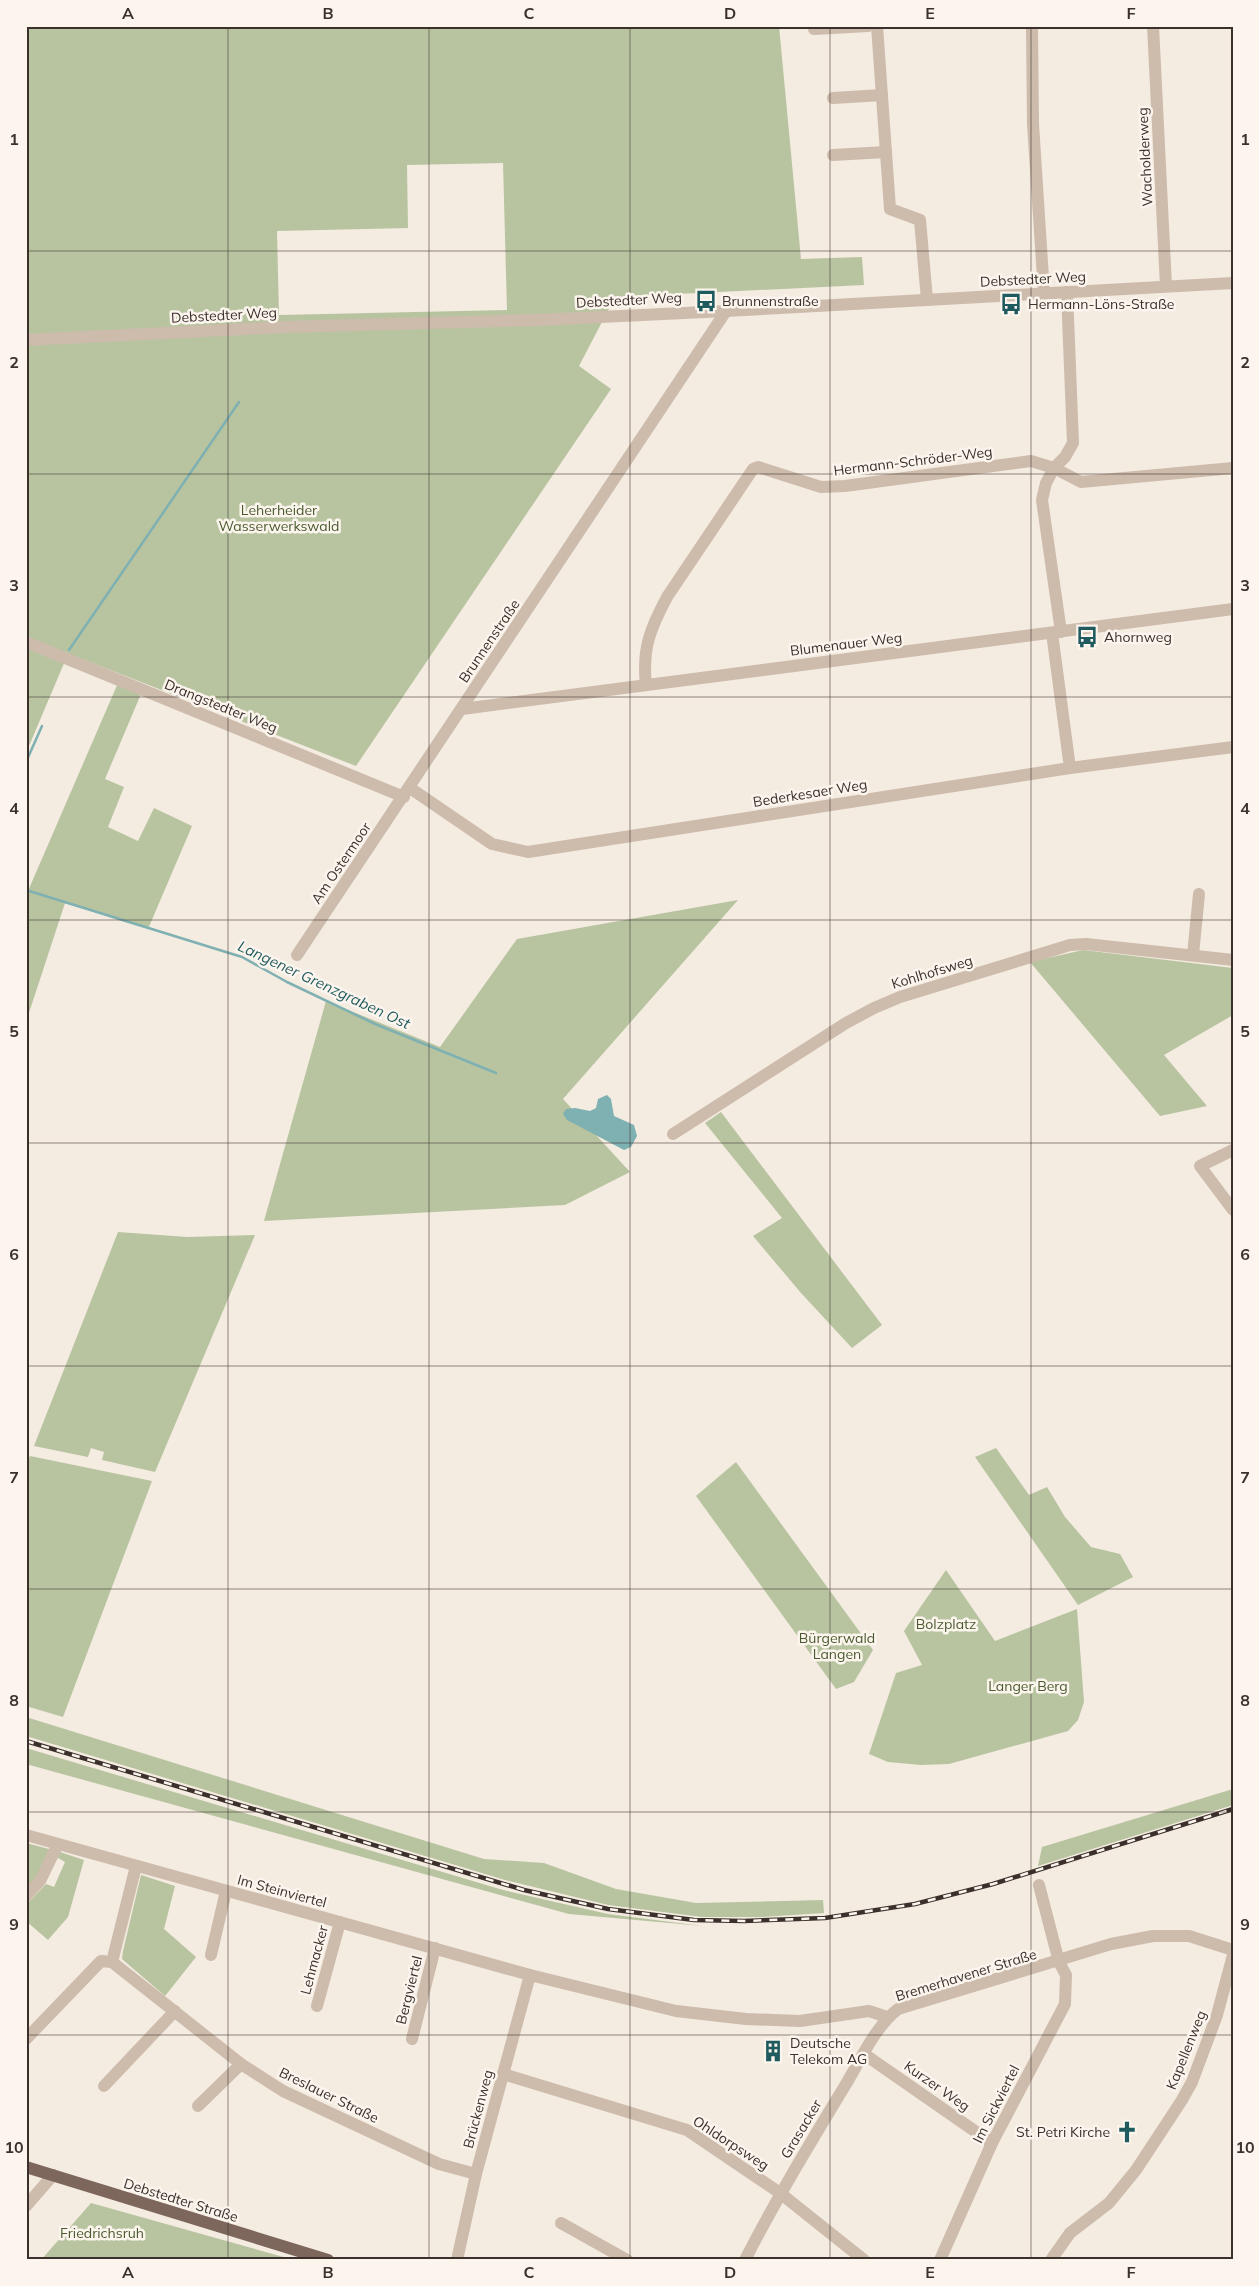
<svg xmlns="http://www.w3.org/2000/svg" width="1259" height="2286" font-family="Mulish,sans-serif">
<rect width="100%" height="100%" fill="#f4ebe1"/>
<!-- green -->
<g fill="#b8c4a0" fill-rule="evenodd">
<path d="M 26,26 L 779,26 L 801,259 L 862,257 L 864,285 L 615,297 L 579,366 L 611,389 L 356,766 L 26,637 ZM 503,163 L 507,310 L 279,315 L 277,231 L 408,228 L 407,165 Z"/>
<polygon points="26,645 65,661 26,753"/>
<polygon points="118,683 141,694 105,779 124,787 108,827 138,841 154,808 192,826 148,929 65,903 26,1022 26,890 28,891"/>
<polygon points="738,900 563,1099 630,1172 565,1205 264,1221 326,1001 440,1047 517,939"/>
<polygon points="1083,950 1233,968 1233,1015 1164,1055 1207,1106 1160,1116 1030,962"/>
<polygon points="721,1112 882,1325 852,1348 801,1293 753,1236 782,1218 705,1123"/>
<polygon points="118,1232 187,1237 255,1235 155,1472 102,1460 104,1452 91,1448 88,1457 34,1446"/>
<polygon points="996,1448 1029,1495 1047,1487 1065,1517 1091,1547 1120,1554 1133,1577 1078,1605 975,1457"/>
<polygon points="30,1456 152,1481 63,1717 26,1706 26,1465"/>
<polygon points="736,1462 873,1650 854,1682 836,1689 696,1496"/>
<polygon points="946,1570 995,1641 1077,1609 1084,1702 1078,1720 1068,1731 949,1764 921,1765 888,1762 869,1754 896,1673 922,1665 904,1631"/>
<polygon points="26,1717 484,1859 544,1863 616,1889 696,1903 823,1900 824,1913 762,1917 702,1917 608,1905 505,1880 26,1736"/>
<polygon points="26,1748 503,1890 608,1914 703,1926 569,1914 26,1764"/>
<polygon points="1233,1789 1233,1805 1038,1866 1042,1847"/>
<polygon points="26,1843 49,1849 50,1855 26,1892"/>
<polygon points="60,1852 84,1860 68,1917 48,1940 26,1921 26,1905 46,1884 54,1887 65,1862 58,1858"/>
<polygon points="141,1875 175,1886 164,1929 196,1957 165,1996 122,1959 123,1951"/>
<polygon points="91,2203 294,2260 41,2260"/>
</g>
<!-- water -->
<polygon fill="#7fb0b2" points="607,1095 611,1099 614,1116 634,1125 637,1136 631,1147 624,1150 567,1120 563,1114 566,1109 575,1108 590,1111 596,1108 598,1099"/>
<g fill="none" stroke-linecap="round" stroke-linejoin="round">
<!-- stream -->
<g stroke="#7fb0b2" stroke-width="2.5">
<polyline points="69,650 239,402"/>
<polyline points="26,762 42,726"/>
<polyline points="26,890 242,957 287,982 375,1024 496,1073"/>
</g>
<!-- minor -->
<g stroke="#cdbbac" stroke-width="12">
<polyline points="877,26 890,209 920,220 927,300"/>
<polyline points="1032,26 1033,124 1044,293"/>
<polyline points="1153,26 1166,286"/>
<polyline points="814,29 868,26"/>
<polyline points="833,98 882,95"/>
<polyline points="833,155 886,152"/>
<polyline points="26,340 285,327 538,320 726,311 1233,283"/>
<polyline points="1061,632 1042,500 1046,483 1054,468 1065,457 1073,443 1067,292"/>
<polyline points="1052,633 1070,768"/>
<polyline points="26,642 404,797"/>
<path d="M 646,685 C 642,649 650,629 667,597 L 753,469 L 758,467 L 821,487 L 845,486 L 1031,461 L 1054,468 L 1081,482 L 1233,468"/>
<polyline points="462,709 1233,609"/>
<polyline points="410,788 492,844 528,852 1070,768 1233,747"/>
<polyline points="297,955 726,311"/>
<polyline points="1193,955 1199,894"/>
<polyline points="673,1134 846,1023 874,1008 900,997 1070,945 1086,944 1233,960"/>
<polyline points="1233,1150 1200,1166 1233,1210"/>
<polyline points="26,1835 530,1975 676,2011 746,2019 800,2021 869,2011 887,2017"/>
<polyline points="26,1896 40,1881 58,1844"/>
<polyline points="211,1955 226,1891"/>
<polyline points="112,1962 241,2064 283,2091 439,2164 476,2174"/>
<polyline points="112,1962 136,1866"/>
<polyline points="317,2006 340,1922"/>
<polyline points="26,2039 101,1961 112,1962"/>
<polyline points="412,2039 435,1948"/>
<polyline points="864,2054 992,2143"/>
<polyline points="503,2074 687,2130 780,2193 864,2260"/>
<polyline points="104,2086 175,2011"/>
<polyline points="198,2106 241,2064"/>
<polyline points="26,2206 53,2175"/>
<polyline points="561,2223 627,2260"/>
<polyline points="457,2260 476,2174 530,1975"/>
<path d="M 745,2260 C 776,2199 811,2142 846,2084 C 861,2059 875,2027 898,2009 L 1111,1944 L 1153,1936 L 1189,1936 L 1233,1950"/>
<polyline points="940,2260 992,2143 1065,2004 1066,1975 1059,1962 1039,1885"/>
<polyline points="1051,2260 1070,2233 1109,2203 1136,2170 1182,2100 1192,2082 1217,2015 1233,1955"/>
</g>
<!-- major -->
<polyline stroke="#7d675c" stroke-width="12" points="26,2167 328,2260"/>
<!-- rail casing -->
<g stroke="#3b302b" stroke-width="4.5">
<polyline id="rail" points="26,1741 524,1890 608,1909 694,1920 744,1921 825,1918 915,1904 993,1884 1233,1809"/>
</g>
<!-- rail -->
<use href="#rail" stroke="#fbf5ee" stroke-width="2.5" stroke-dasharray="8" stroke-linecap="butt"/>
</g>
<!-- grid -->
<path fill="none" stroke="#3b302b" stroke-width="1" stroke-opacity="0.55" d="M 228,26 L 228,2260M 429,26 L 429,2260M 630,26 L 630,2260M 830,26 L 830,2260M 1031,26 L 1031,2260M 26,251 L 1233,251M 26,474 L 1233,474M 26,697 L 1233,697M 26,920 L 1233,920M 26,1143 L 1233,1143M 26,1366 L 1233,1366M 26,1589 L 1233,1589M 26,1812 L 1233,1812M 26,2035 L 1233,2035"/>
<!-- icons -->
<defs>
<g id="bus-bare" transform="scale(1.725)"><path d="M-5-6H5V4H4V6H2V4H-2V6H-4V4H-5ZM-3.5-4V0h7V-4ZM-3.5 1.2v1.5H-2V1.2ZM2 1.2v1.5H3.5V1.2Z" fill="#1f5a5e" stroke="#fbf5ee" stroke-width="2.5" paint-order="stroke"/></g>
<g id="building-bare" transform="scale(1.725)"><path d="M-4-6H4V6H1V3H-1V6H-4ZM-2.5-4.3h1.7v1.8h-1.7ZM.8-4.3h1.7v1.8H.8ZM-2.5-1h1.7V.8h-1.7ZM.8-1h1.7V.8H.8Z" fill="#1f5a5e" stroke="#fbf5ee" stroke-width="2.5" paint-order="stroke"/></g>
<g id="church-bare" transform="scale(1.725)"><path d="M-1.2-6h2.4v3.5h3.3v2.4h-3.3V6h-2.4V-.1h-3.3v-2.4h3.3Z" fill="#1f5a5e" stroke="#fbf5ee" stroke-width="2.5" paint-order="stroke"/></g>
</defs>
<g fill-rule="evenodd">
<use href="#bus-bare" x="706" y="301"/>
<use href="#bus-bare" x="1011" y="304"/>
<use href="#bus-bare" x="1087" y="637"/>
<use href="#building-bare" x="773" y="2051"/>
<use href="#church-bare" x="1127" y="2132"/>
</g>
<g text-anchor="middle" stroke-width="5" stroke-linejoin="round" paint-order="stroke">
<!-- street labels -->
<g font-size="14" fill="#3b302b" stroke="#fbf5ee">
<text transform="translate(1145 157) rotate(-93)" y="5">Wacholderweg</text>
<text transform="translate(1033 279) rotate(-3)" y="5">Debstedter Weg</text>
<text transform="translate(629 300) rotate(-3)" y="5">Debstedter Weg</text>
<text transform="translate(224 315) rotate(-3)" y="5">Debstedter Weg</text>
<text transform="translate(913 461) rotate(-7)" y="5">Hermann-Schröder-Weg</text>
<text transform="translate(489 641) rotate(-56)" y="5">Brunnenstraße</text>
<text transform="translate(846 644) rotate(-7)" y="5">Blumenauer Weg</text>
<text transform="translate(221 706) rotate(22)" y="5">Drangstedter Weg</text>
<text transform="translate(810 793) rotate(-9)" y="5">Bederkesaer Weg</text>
<text transform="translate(341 863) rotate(-56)" y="5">Am Ostermoor</text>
<text transform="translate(932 972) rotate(-17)" y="5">Kohlhofsweg</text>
<text transform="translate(282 1891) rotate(15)" y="5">Im Steinviertel</text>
<text transform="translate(314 1960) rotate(-75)" y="5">Lehmacker</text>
<text transform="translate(966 1975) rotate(-17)" y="5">Bremerhavener Straße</text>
<text transform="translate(409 1990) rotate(-76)" y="5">Bergviertel</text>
<text transform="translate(1186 2050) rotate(-68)" y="5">Kapellenweg</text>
<text transform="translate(937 2086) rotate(35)" y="5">Kurzer Weg</text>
<text transform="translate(329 2095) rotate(26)" y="5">Breslauer Straße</text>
<text transform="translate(996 2104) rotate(-63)" y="5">Im Sickviertel</text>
<text transform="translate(478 2109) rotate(-75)" y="5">Brückenweg</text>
<text transform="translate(801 2129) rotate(-59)" y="5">Grasacker</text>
<text transform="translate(731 2143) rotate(33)" y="5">Ohldorpsweg</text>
<text transform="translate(181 2200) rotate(17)" y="5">Debstedter Straße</text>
</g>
<!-- poi labels -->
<g font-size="14" fill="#3b302b" stroke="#fbf5ee" text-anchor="start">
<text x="722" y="306">Brunnenstraße</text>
<text x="1028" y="309">Hermann-Löns-Straße</text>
<text x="1104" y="642">Ahornweg</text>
<text x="790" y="2048">Deutsche<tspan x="790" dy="16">Telekom AG</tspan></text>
<text x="1110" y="2137" text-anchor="end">St. Petri Kirche</text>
</g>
<!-- park labels -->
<g font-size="14" fill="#4a5a2e" stroke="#fbf5ee">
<text x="279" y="515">Leherheider<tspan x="279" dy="16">Wasserwerkswald</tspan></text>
<text x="946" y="1629">Bolzplatz</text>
<text x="837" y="1643">Bürgerwald<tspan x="837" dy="16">Langen</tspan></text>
<text x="1028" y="1691">Langer Berg</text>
<text x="102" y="2238">Friedrichsruh</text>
</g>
<!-- water labels -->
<g font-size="15" font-style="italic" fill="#1f5a5e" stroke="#fbf5ee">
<text transform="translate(324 985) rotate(25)" y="5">Langener Grenzgraben Ost</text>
</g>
</g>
<!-- border -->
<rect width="1259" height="2286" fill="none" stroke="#fbf5ee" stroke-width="55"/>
<rect x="28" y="28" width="1204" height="2230" fill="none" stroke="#3b302b" stroke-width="2"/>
<g font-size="16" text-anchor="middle" font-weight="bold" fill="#3b302b">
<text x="128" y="19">A</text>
<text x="328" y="19">B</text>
<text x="529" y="19">C</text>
<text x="730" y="19">D</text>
<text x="930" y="19">E</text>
<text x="1131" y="19">F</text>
<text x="14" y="145">1</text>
<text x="1245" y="145">1</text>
<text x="14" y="368">2</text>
<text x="1245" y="368">2</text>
<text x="14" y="591">3</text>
<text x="1245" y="591">3</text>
<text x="14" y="814">4</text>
<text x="1245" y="814">4</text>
<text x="14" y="1037">5</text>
<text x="1245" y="1037">5</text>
<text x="14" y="1260">6</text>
<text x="1245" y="1260">6</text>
<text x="14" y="1483">7</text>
<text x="1245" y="1483">7</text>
<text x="14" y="1706">8</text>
<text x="1245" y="1706">8</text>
<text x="14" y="1930">9</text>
<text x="1245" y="1930">9</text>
<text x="14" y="2153">10</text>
<text x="1245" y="2153">10</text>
<text x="128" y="2278">A</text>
<text x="328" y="2278">B</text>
<text x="529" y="2278">C</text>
<text x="730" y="2278">D</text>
<text x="930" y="2278">E</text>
<text x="1131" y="2278">F</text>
</g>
</svg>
